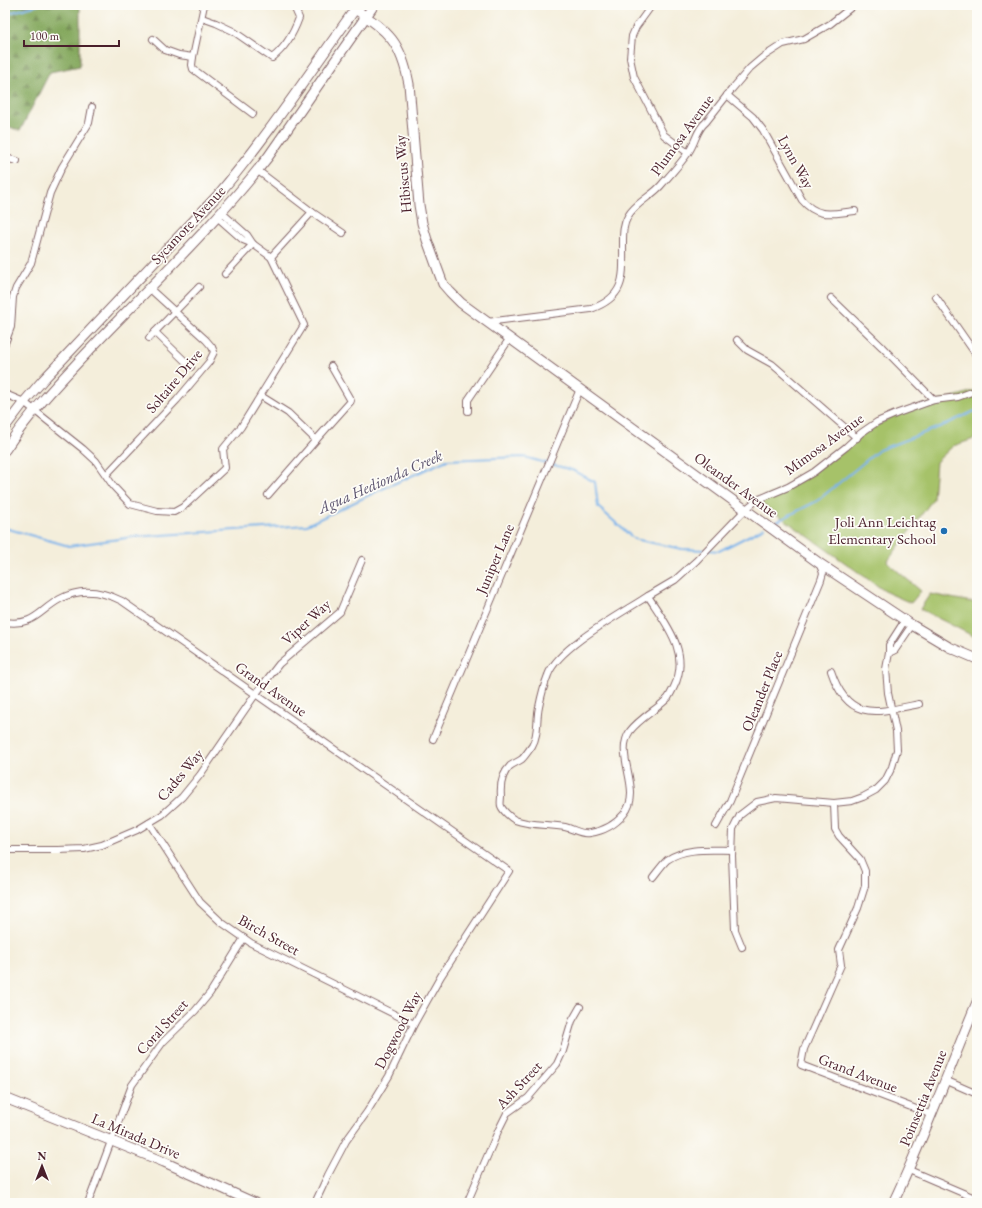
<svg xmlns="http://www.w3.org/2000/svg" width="982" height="1208" font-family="'EB Garamond',serif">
<defs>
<pattern id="forest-firs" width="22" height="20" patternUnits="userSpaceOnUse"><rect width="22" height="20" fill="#84a85d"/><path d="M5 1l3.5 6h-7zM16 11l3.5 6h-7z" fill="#6e884d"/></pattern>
</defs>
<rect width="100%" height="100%" fill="#fdfcf7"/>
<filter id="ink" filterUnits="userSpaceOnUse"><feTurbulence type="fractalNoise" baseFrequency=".025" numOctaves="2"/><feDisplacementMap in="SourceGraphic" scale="8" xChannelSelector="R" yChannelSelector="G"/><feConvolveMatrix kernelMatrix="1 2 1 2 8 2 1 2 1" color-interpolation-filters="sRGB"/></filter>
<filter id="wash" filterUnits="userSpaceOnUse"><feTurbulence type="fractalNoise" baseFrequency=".012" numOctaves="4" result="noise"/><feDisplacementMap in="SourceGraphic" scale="16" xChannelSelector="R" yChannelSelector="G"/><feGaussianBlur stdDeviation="0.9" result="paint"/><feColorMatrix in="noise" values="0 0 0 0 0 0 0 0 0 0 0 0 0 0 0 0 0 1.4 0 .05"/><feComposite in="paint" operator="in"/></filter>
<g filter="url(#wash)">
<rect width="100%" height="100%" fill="#f4eedb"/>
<!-- grass -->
<g fill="#a6c269" stroke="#78704a">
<polygon points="977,390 977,438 953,446 936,462 933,499 887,562 921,591 911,603 886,592 757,500 788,487 857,438 898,413"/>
<polygon points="930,594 977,603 977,638 920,609"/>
</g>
<!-- forest -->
<polygon fill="url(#forest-firs)" stroke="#676444" points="5,5 80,5 80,66 50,72 20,131 5,125"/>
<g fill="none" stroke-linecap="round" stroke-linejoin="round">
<!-- stream -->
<g stroke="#7bb4eb" stroke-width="2">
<polyline points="5,14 38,5"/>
<polyline points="770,525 817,501 879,450 942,426 977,410"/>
<polyline points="5,528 69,546 133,537 307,525 380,490 447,460 524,457 572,470 595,482 598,507 634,539 682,549 704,550"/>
<polyline points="708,550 719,551 764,528"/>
</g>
</g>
</g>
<g filter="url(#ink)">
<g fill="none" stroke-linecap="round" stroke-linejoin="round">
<!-- street casing -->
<g stroke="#866769" stroke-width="8">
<g id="street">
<polyline points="204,5 193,57 192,65 193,69 253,114"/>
<polyline points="652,5 636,27 632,36 630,58 634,77 664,135 688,153"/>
<path d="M 202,18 L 216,23 L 233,31 L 272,58 C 285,48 294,32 299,18 L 295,9 L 290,5"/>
<polyline points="153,39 165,50 179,55 193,57"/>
<path d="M 727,95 L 753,117 L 763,130 L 802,200 C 818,219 833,213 855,211"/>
<polyline points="5,158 17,161"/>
<polyline points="221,212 247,235 253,244"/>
<polyline points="312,212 343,233"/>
<polyline points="217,217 243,240 253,244 271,257"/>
<polyline points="225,274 253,244"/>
<polyline points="936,297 977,356"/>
<polyline points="831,298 882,347 934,400"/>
<path d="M 487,322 L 591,309 C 627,296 623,276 623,243 C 623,233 623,225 628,216 C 636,202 653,196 663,183 C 672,173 682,162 690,150 C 696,140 697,129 706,122 L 732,89 L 750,68 L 763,57 L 783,44 L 804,39 L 830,24 L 854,5"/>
<polyline points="155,332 191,367"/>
<polyline points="149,338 199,287"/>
<polyline points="737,340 747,350 772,364 857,438"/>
<polyline points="5,343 11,327 13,297 16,288 31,263 50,193 62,167 89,123 92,107"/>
<polyline points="5,394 24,402 83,449 96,461 114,487 130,504 157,511 174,512 183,507 225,468 223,449 241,427 304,325 271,257 312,212 257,170"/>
<polyline points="261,396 288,413 316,440 351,401 331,366"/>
<polyline points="468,411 468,400 510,338"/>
<polyline points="106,475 177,400 209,362 214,352 212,347 206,340 149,288"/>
<polyline points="268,495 316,440"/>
<path d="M 648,596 C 666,624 691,653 674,687 C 672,691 670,695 668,698 C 656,710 640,718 630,731 C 613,755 644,790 624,814 C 615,825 604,831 590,833 C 581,835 574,829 565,827 C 549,824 531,826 515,820 C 511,818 503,811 501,806 C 500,804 501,799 501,796 C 500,785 502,774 510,766 C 514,763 518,762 522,759 C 525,756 529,750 532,746 C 539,734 536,720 539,707 C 541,697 544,685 548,675 C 558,647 622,613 648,596 Z"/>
<polyline points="648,596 675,580 696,561 746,509 757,500 788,487 814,472 846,447 861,433 877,422 898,413 934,400 958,397 977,390"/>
<path d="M 5,622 C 35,626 38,611 60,599 C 81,587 102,591 122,601 L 394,791 L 509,871 L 441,976 L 414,1024 L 389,1076 L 367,1112 L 346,1141 L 328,1175 L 315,1203"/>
<polyline points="889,653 895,650 912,625"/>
<path d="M 831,671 C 848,722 875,713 919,704"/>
<polyline points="433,739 580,389"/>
<polyline points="834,803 835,829 839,836 860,859 865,871 865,886 858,908 839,950 841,965 804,1049 801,1065 932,1115"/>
<polyline points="149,823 200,902 221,922 251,943 414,1024"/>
<polyline points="716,826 730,801 821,580 823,573 819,563"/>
<polyline points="5,850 58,850 84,849 102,845 137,830 162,815 182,797 200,775 255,695 279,664 340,612 362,560"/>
<path d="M 653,877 C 657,872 662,865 667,860 C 685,847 711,850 732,850"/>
<polyline points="742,947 735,930 732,856 733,829 740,815 757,802 776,798 834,803 852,801 863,797 876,790 885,781 892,767 897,750 896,731 888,693 886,669 889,653 889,645 905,620"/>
<polyline points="945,1080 977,1094"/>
<polyline points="909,1170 977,1199"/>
<polyline points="88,1203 132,1085 163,1042 195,1011 210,993 244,938"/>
<polyline points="467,1203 499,1129 507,1113 528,1098 557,1064 563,1051 572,1021 580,1007"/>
</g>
</g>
<!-- secondary casing -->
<g stroke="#866769" stroke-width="11">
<g id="secondary">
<path d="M 355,9 C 389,32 401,42 409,84 L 419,205 L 422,223 L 427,240 L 443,284 L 450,292 L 461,303 L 819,563 L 912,625 L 949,647 L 977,659"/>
<path d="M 5,427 L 24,402 L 43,380 L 217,196 C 268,136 312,69 358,5"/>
<path d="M 5,450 C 32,409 66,375 99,340 C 157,280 217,222 268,157 L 374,5"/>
<polyline points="5,1098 164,1162 255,1203"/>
<path d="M 893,1203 C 924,1138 949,1069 977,1002"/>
</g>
</g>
<!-- street -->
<use href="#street" stroke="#fff" stroke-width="6"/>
<!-- secondary -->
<use href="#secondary" stroke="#fff" stroke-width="9"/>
</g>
</g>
<!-- markers -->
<circle fill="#1f6fb2" stroke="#fdfcf7" stroke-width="1.5" cx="944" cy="531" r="4"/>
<g text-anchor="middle" stroke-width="3.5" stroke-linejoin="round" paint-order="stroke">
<!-- street labels -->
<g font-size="15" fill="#4a1f2b" stroke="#fdfcf7">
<text transform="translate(682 135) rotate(-54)" y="5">Plumosa Avenue</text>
<text transform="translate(796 162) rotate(61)" y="5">Lynn Way</text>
<text transform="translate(403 174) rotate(-95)" y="5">Hibiscus Way</text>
<text transform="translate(188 225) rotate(-47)" y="5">Sycamore Avenue</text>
<text transform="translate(174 381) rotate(-50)" y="5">Soltaire Drive</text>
<text transform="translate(824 444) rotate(-36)" y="5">Mimosa Avenue</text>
<text transform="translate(736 485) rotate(36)" y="5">Oleander Avenue</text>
<text transform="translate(495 559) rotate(-67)" y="5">Juniper Lane</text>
<text transform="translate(306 622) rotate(-42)" y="5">Viper Way</text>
<text transform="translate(271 689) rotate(35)" y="5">Grand Avenue</text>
<text transform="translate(762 691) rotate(-68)" y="5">Oleander Place</text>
<text transform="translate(180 775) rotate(-50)" y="5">Cades Way</text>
<text transform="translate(269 935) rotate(29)" y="5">Birch Street</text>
<text transform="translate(162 1027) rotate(-48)" y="5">Coral Street</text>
<text transform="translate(398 1030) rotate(-63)" y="5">Dogwood Way</text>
<text transform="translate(858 1073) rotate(21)" y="5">Grand Avenue</text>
<text transform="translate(519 1085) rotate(-47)" y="5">Ash Street</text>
<text transform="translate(923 1098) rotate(-68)" y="5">Poinsettia Avenue</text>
<text transform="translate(136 1136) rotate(23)" y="5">La Mirada Drive</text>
</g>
<!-- poi labels -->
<g font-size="15" fill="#4a1f2b" stroke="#fdfcf7" text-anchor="end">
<text x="936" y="527">Joli Ann Leichtag<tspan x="936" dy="17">Elementary School</tspan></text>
</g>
<!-- water labels -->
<g font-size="16" font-style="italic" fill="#5b536e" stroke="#fdfcf7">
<text transform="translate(380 481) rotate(-24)" y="6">Agua Hedionda Creek</text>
</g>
</g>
<!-- margin -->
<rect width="982" height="1208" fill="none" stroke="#fdfcf7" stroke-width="20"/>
<!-- north arrow -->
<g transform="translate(42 1166)" stroke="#fdfcf7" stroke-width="3" paint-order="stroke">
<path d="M0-3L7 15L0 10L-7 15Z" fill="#4a1f2b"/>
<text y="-6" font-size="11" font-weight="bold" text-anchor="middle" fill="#4a1f2b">N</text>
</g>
<!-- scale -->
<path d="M24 40v6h95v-6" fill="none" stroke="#4a1f2b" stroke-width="2"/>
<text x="30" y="40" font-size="12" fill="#4a1f2b" stroke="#fdfcf7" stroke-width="3" paint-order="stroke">100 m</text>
</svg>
